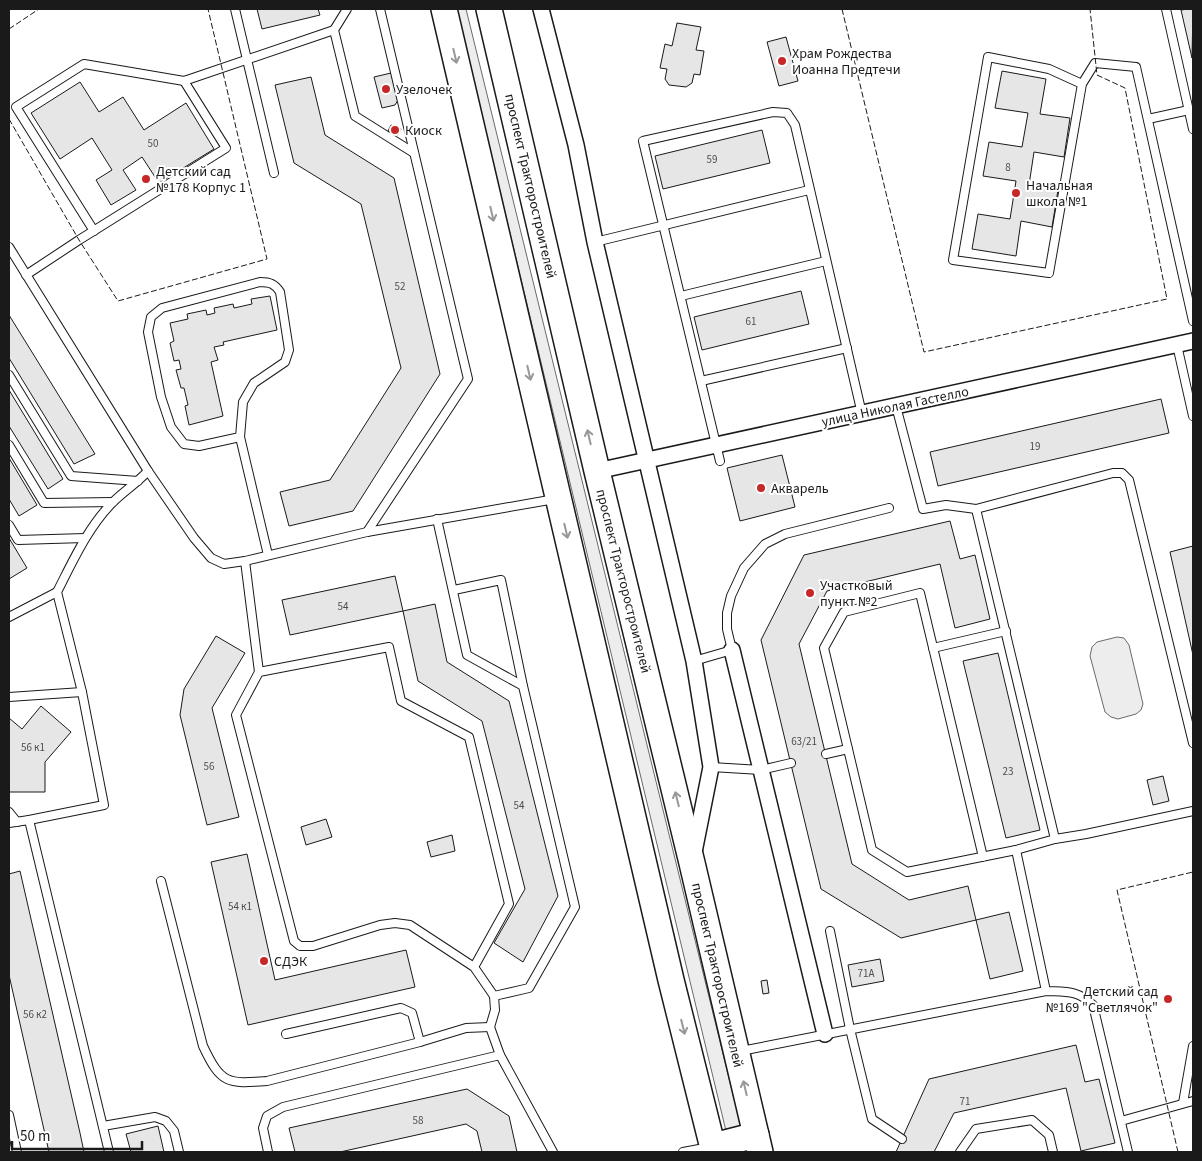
<svg xmlns="http://www.w3.org/2000/svg" width="1202" height="1161" font-family="'Source Sans 3',sans-serif">
<rect width="100%" height="100%" fill="#fff"/>
<!-- built -->
<g fill="#ededed" stroke="#6a6a6a">
<polygon points="456,9 466,9 741,1127 726,1131"/>
<polygon points="1117,637 1124,638 1129,645 1143,704 1141,710 1136,714 1118,719 1111,717 1105,712 1090,656 1092,647 1097,642"/>
</g>
<!-- building -->
<g fill="#e6e6e6" stroke="#1a1a1a">
<polygon points="257,9 318,9 320,15 262,29"/>
<polygon points="1189,9 1193,9 1192,58 1181,10"/>
<polygon points="677,23 701,27 696,50 704,51 700,75 694,74 692,83 686,87 669,85 665,79 667,69 660,68 665,44 672,46"/>
<polygon points="786,37 798,81 779,86 767,42"/>
<polygon points="1002,71 1046,79 1040,114 1070,118 1064,157 1034,152 1029,185 1058,190 1052,227 1021,221 1016,256 972,249 978,214 1010,219 1016,181 983,176 989,142 1022,147 1028,113 995,108"/>
<polygon points="391,73 398,100 395,105 382,108 374,77"/>
<polygon points="311,77 325,135 394,178 440,374 353,511 289,526 280,492 330,480 401,368 361,204 294,163 275,85"/>
<polygon points="80,82 99,112 123,97 144,130 186,103 214,149 159,183 142,157 123,170 136,190 111,205 96,180 112,170 92,138 60,159 31,113"/>
<polygon points="391,125 401,129 398,135 388,131"/>
<polygon points="762,130 770,163 663,189 655,156"/>
<polygon points="801,291 809,324 702,350 694,317"/>
<polygon points="270,296 277,330 223,342 224,345 214,347 218,360 211,362 223,416 189,425 185,406 188,405 184,388 181,388 176,370 181,369 179,360 174,361 170,343 174,341 170,323 188,319 187,314 206,310 207,315 215,313 214,308 233,304 234,308 252,304 251,299"/>
<polygon points="9,315 95,454 74,464 9,358"/>
<polygon points="9,390 63,479 48,489 9,426"/>
<polygon points="1161,399 1169,433 938,486 930,452"/>
<polygon points="782,455 795,507 740,521 727,468"/>
<polygon points="9,458 37,505 19,516 9,499"/>
<polygon points="950,521 960,559 975,555 990,619 955,628 940,564 827,591 799,644 852,864 909,900 968,886 976,920 901,938 821,889 761,640 804,555"/>
<polygon points="9,538 27,568 9,579"/>
<polygon points="1193,546 1193,655 1170,552"/>
<polygon points="395,576 403,611 290,635 282,600"/>
<polygon points="435,604 447,662 509,701 558,896 523,962 494,943 525,889 482,721 418,681 403,611"/>
<polygon points="216,636 245,653 212,708 239,817 207,825 180,715 184,689"/>
<polygon points="998,653 1040,830 1006,838 963,661"/>
<polygon points="41,706 71,732 45,762 45,792 9,792 9,718 22,729"/>
<polygon points="1163,776 1169,801 1153,805 1147,780"/>
<polygon points="326,819 332,837 306,845 301,827"/>
<polygon points="452,835 455,851 431,857 427,842"/>
<polygon points="247,854 275,980 406,950 415,987 248,1025 211,862"/>
<polygon points="20,871 80,1133 84,1152 49,1152 9,975 9,874"/>
<polygon points="1009,912 1023,971 990,979 976,920"/>
<polygon points="880,959 884,981 852,987 848,965"/>
<polygon points="767,980 769,993 763,994 761,981"/>
<polygon points="1076,1045 1085,1082 1099,1079 1115,1143 1081,1151 1066,1088 954,1113 934,1152 896,1152 929,1079"/>
<polygon points="467,1089 509,1116 517,1152 482,1152 477,1131 466,1124 340,1152 295,1152 289,1128"/>
<polygon points="158,1126 164,1152 131,1152 126,1134"/>
</g>
<g fill="none" stroke-linecap="round" stroke-linejoin="round">
<!-- lane casing -->
<g stroke="#1a1a1a" stroke-width="10">
<g id="lane">
<polyline points="235,9 274,173"/>
<polyline points="347,9 334,30 355,116 414,153"/>
<polyline points="1166,9 1193,129"/>
<polyline points="1082,84 1049,69 988,57 953,260 1049,273 1082,84 1095,63 1136,67 1193,321"/>
<polyline points="1148,119 1189,110"/>
<polyline points="94,231 16,107 84,64 184,81 334,30"/>
<polyline points="595,242 809,190"/>
<polyline points="9,247 148,471 194,538 211,558 224,564 245,561 367,532 555,499"/>
<polyline points="26,275 79,240 226,148 184,81"/>
<path d="M 260,282 C 270,282 275,284 280,292 L 289,350 L 285,362 L 254,383 L 243,402 L 240,437 L 199,446 L 184,444 L 171,427 L 161,397 L 148,332 L 151,317 L 162,308 Z"/>
<polyline points="681,296 826,261"/>
<polyline points="1177,345 1193,416"/>
<polyline points="9,375 71,476 138,481"/>
<polyline points="701,381 847,348"/>
<polyline points="896,406 923,509 946,505 976,509 1113,473 1122,473 1129,480 1193,743"/>
<polyline points="240,437 268,555"/>
<polyline points="9,445 44,503 113,502"/>
<polyline points="720,461 643,141 773,112 787,113 795,125 862,414"/>
<polyline points="976,509 1055,839 1016,850 907,872 872,850 824,648 844,612 920,593 983,857"/>
<polyline points="437,519 467,655 523,686 575,907 529,988 494,996 474,967 509,904 469,737 401,701 389,647 259,672 236,715 294,941 300,946 313,946 380,925 395,923 410,925 474,967"/>
<polyline points="9,525 18,540 85,538"/>
<polyline points="367,532 468,379 380,9"/>
<polyline points="245,561 259,672"/>
<polyline points="454,590 501,580 523,686"/>
<polyline points="9,617 57,592"/>
<polyline points="933,648 1006,631"/>
<polyline points="694,661 732,650 727,629 727,613 731,596 744,568 765,544 785,534 889,508"/>
<polyline points="9,697 82,692"/>
<polyline points="826,754 848,749"/>
<polyline points="711,767 761,770 791,763"/>
<polyline points="9,812 17,822"/>
<polyline points="9,823 29,820"/>
<polyline points="1055,839 1086,834 1193,811"/>
<polyline points="1016,850 1046,991"/>
<path d="M 161,881 L 203,1046 C 221,1084 227,1084 267,1081 L 420,1042 L 466,1028 L 490,1027"/>
<polyline points="830,931 850,1029 872,1119 902,1139"/>
<polyline points="494,996 495,1010 490,1027 500,1055 553,1152"/>
<polyline points="286,1034 401,1008 412,1013 420,1042"/>
<path d="M 741,1051 L 1046,991 C 1066,992 1078,990 1093,1005 L 1128,1152"/>
<polyline points="1183,1103 1193,1046"/>
<polyline points="9,1115 17,1152"/>
<polyline points="1121,1121 1193,1101"/>
<polyline points="103,1126 155,1117 166,1121 174,1131 179,1152"/>
<path d="M 109,1152 L 29,820 L 104,805 L 82,692 L 57,592 C 73,561 88,527 113,502 C 124,491 137,483 148,471"/>
<polyline points="268,1152 263,1128 267,1116 283,1107 500,1055"/>
<polyline points="683,1152 710,1147"/>
<polyline points="960,1152 976,1129 1032,1120 1049,1135 1053,1152"/>
</g>
</g>
<!-- street casing -->
<g stroke="#1a1a1a" stroke-width="18">
<g id="street">
<polyline points="541,9 576,145 595,242 694,661 711,767 694,852"/>
<polyline points="597,471 1193,341"/>
<polyline points="732,650 825,1034"/>
</g>
</g>
<!-- primary casing -->
<g stroke="#1a1a1a" stroke-width="28">
<g id="primary">
<polyline points="444,9 671,980 714,1152"/>
<polyline points="489,9 597,471 692,863 760,1152"/>
<polyline points="713,1146 756,1135"/>
</g>
</g>
<!-- lane -->
<use href="#lane" stroke="#fff" stroke-width="8"/>
<!-- street -->
<use href="#street" stroke="#fff" stroke-width="15"/>
<!-- primary -->
<use href="#primary" stroke="#fff" stroke-width="25"/>
<!-- fence -->
<g stroke="#1a1a1a" stroke-width="1" stroke-dasharray="6 2.5" stroke-linecap="butt">
<polyline points="842,9 924,352 1167,299 1125,88 1097,75 1090,9"/>
<polyline points="9,29 39,9"/>
<polyline points="9,119 79,240 118,301 267,259 208,9"/>
<polyline points="1178,1152 1117,890 1193,872"/>
</g>
</g>
<!-- one-way arrows -->
<defs><path id="oneway-shaft" d="M-6 0H5M1.5-3L5.5 0L1.5 3" fill="none" stroke-width="1.6" stroke-linecap="round" stroke-linejoin="round" transform="scale(1.25)"/></defs>
<g stroke="#989898">
<use href="#oneway-shaft" transform="translate(455 56) rotate(77)"/>
<use href="#oneway-shaft" transform="translate(492 214) rotate(77)"/>
<use href="#oneway-shaft" transform="translate(529 373) rotate(77)"/>
<use href="#oneway-shaft" transform="translate(589 437) rotate(-103)"/>
<use href="#oneway-shaft" transform="translate(566 531) rotate(77)"/>
<use href="#oneway-shaft" transform="translate(677 799) rotate(-104)"/>
<use href="#oneway-shaft" transform="translate(683 1027) rotate(76)"/>
<use href="#oneway-shaft" transform="translate(745 1088) rotate(-103)"/>
</g>
<!-- markers -->
<g fill="#c62828" stroke="#fff" stroke-width="2">
<circle cx="782" cy="61" r="5"/>
<circle cx="386" cy="89" r="5"/>
<circle cx="395" cy="130" r="5"/>
<circle cx="146" cy="179" r="5"/>
<circle cx="1016" cy="193" r="5"/>
<circle cx="761" cy="488" r="5"/>
<circle cx="810" cy="593" r="5"/>
<circle cx="264" cy="961" r="5"/>
<circle cx="1168" cy="999" r="5"/>
</g>
<g text-anchor="middle" stroke-width="4" stroke-linejoin="round" paint-order="stroke">
<!-- number labels -->
<g font-size="11" fill="#4d4d4d">
<text x="153" y="147">50</text>
<text x="712" y="163">59</text>
<text x="1008" y="171">8</text>
<text x="400" y="290">52</text>
<text x="751" y="325">61</text>
<text x="1035" y="450">19</text>
<text x="343" y="610">54</text>
<text x="804" y="745">63/21</text>
<text x="33" y="751">56 к1</text>
<text x="209" y="770">56</text>
<text x="1008" y="775">23</text>
<text x="519" y="809">54</text>
<text x="240" y="910">54 к1</text>
<text x="866" y="977">71А</text>
<text x="35" y="1018">56 к2</text>
<text x="965" y="1105">71</text>
<text x="418" y="1124">58</text>
</g>
<!-- poi labels -->
<g font-size="14" fill="#1a1a1a" stroke="#fff" text-anchor="start">
<text x="792" y="58">Храм Рождества<tspan x="792" dy="16">Иоанна Предтечи</tspan></text>
<text x="396" y="94">Узелочек</text>
<text x="405" y="135">Киоск</text>
<text x="156" y="176">Детский сад<tspan x="156" dy="16">№178 Корпус 1</tspan></text>
<text x="1026" y="190">Начальная<tspan x="1026" dy="16">школа №1</tspan></text>
<text x="771" y="493">Акварель</text>
<text x="820" y="590">Участковый<tspan x="820" dy="16">пункт №2</tspan></text>
<text x="274" y="966">СДЭК</text>
<text x="1158" y="996" text-anchor="end">Детский сад<tspan x="1158" dy="16">№169 "Светлячок"</tspan></text>
</g>
<!-- street labels -->
<g font-size="14" fill="#1a1a1a" stroke="#fff">
<text transform="translate(531 186) rotate(77)" y="5">проспект Тракторостроителей</text>
<text transform="translate(895 406) rotate(-12)" y="5">улица Николая Гастелло</text>
<text transform="translate(624 581) rotate(76)" y="5">проспект Тракторостроителей</text>
<text transform="translate(718 975) rotate(77)" y="5">проспект Тракторостроителей</text>
</g>
</g>
<!-- border -->
<rect width="1202" height="1161" fill="none" stroke="#1a1a1a" stroke-width="20"/>
<!-- scale -->
<path d="M12 1141v8h130v-8" fill="none" stroke="#1a1a1a" stroke-width="2.5"/>
<text x="20" y="1141" font-size="15" fill="#1a1a1a" stroke="#ffffff" stroke-width="4" paint-order="stroke">50 m</text>
</svg>
